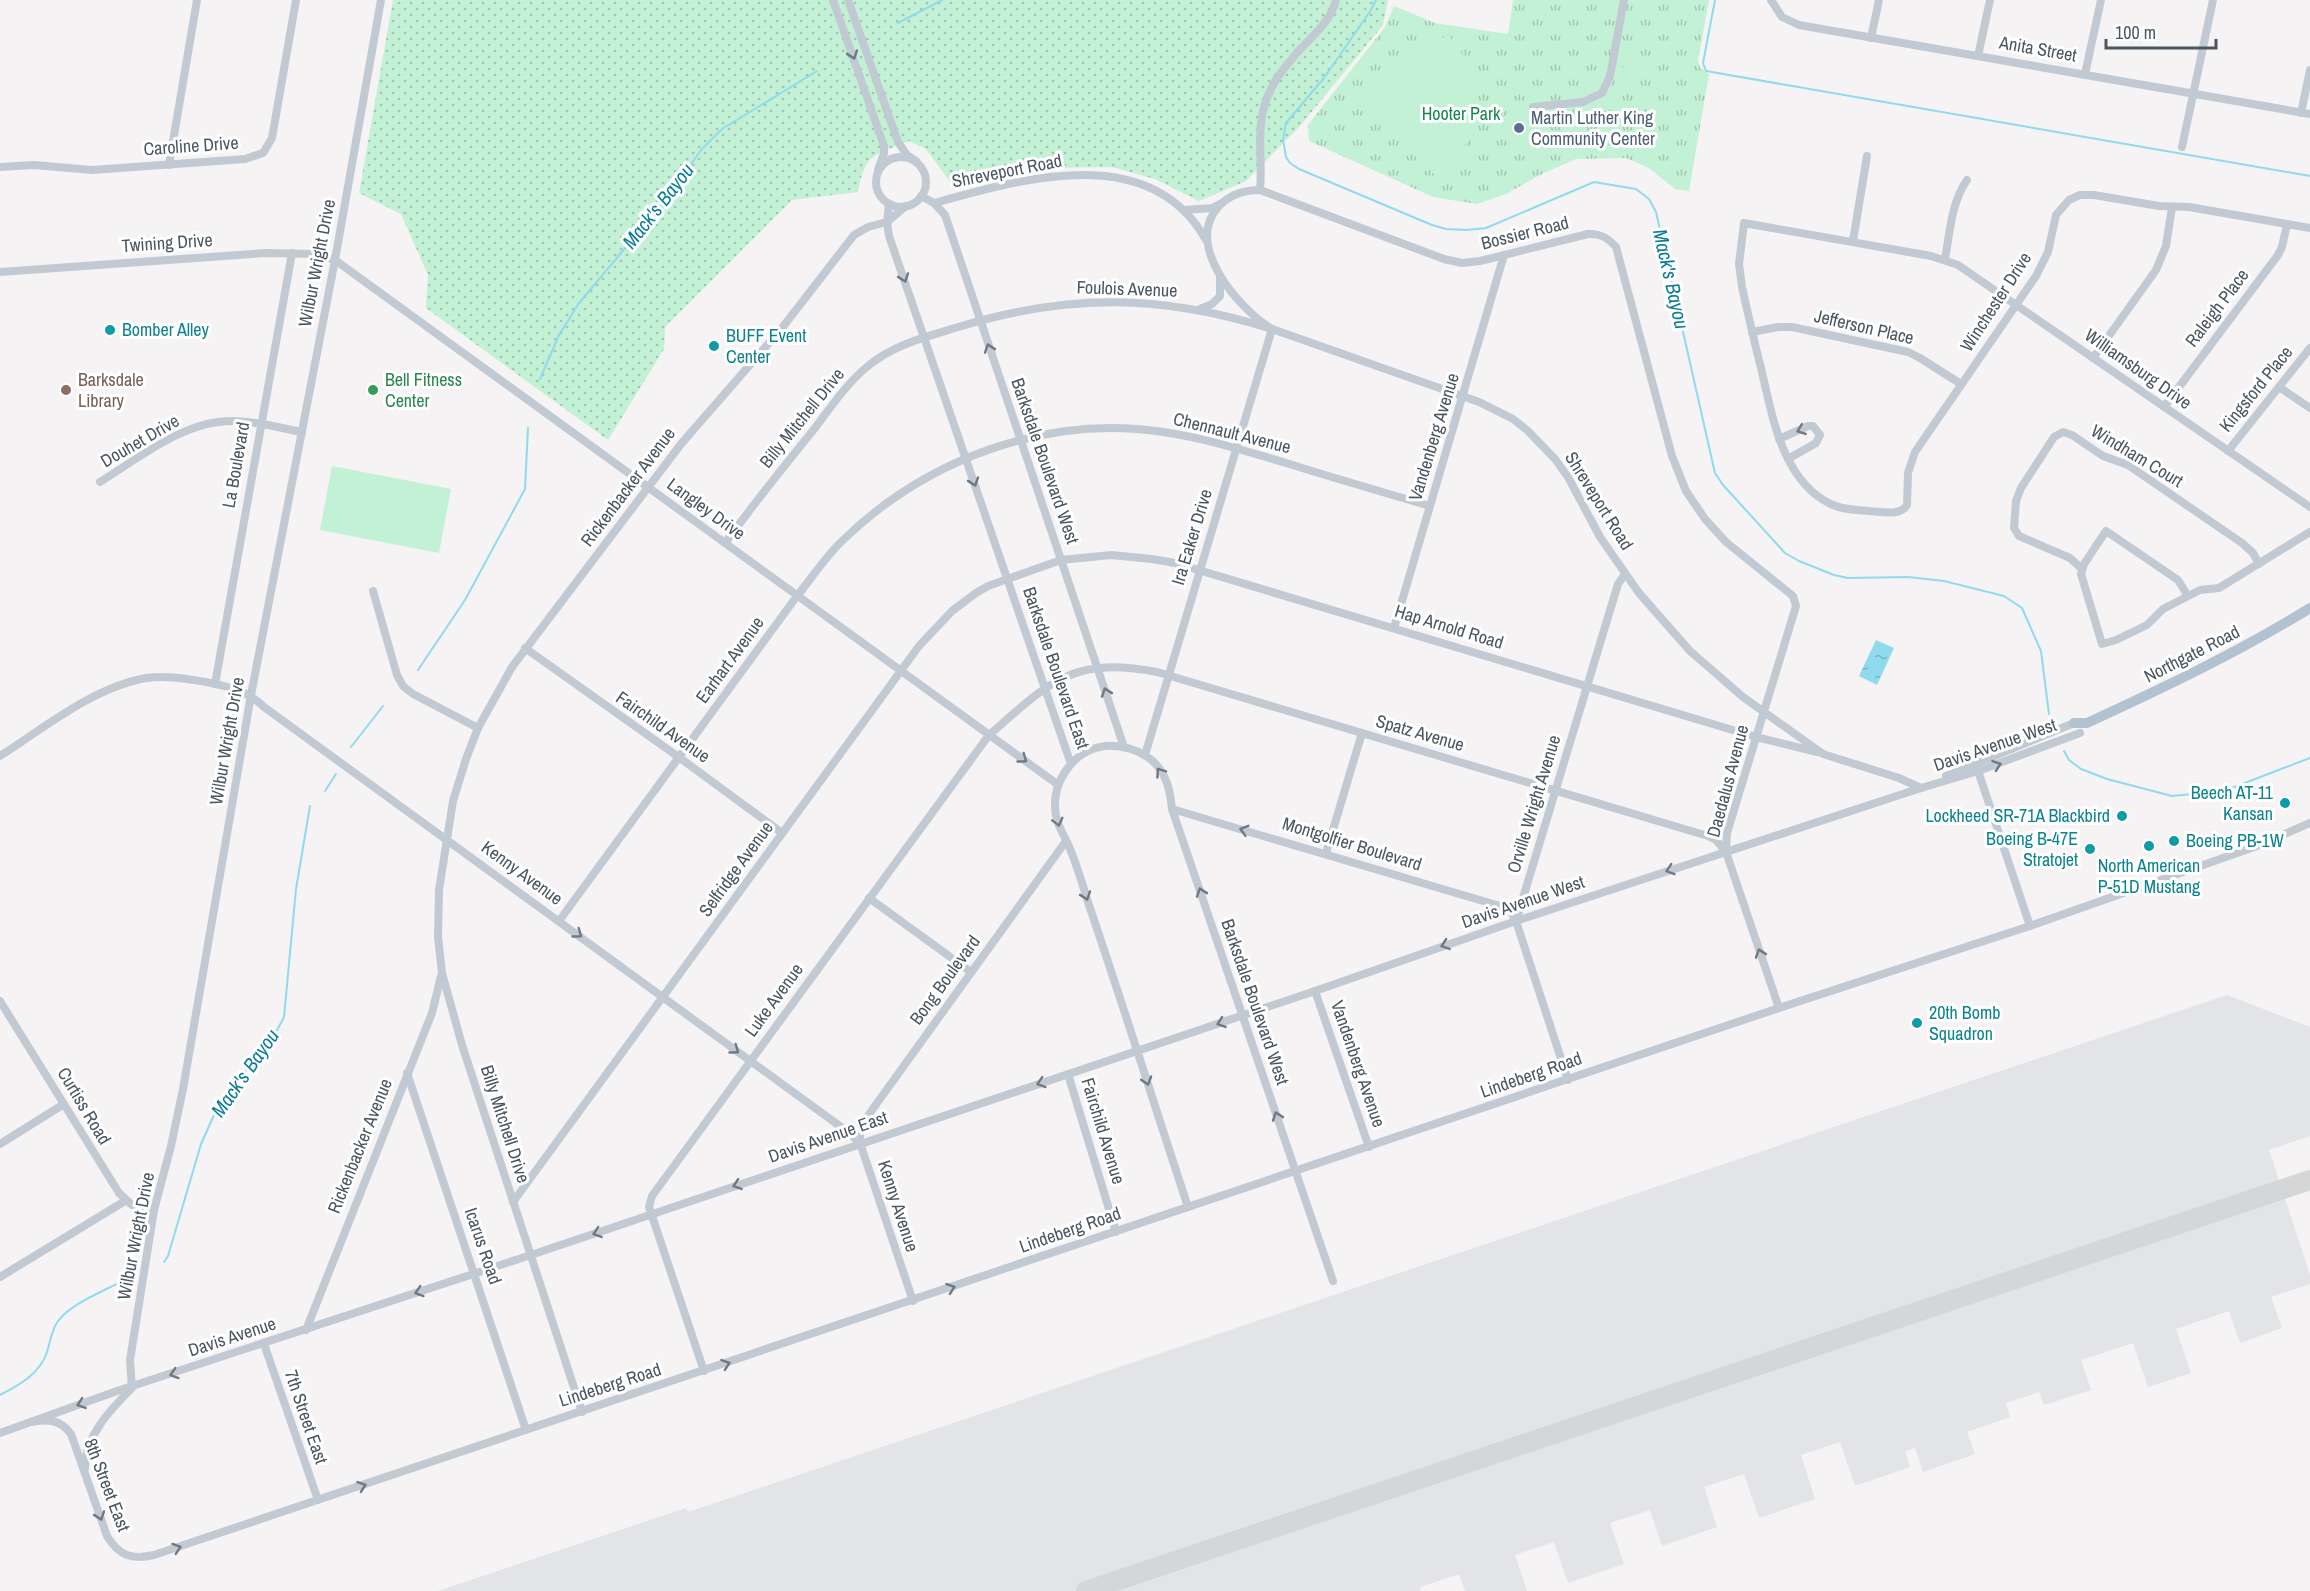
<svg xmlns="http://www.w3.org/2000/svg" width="2310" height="1591" font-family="'Archivo Narrow',sans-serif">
<defs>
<pattern id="grass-dots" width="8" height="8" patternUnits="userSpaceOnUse" patternTransform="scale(1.5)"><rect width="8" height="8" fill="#c3f1d5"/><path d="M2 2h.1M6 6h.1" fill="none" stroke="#a0c6b0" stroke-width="1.8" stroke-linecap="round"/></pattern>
<pattern id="park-tufts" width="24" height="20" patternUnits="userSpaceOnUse" patternTransform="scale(1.5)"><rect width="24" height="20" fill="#c3f1d5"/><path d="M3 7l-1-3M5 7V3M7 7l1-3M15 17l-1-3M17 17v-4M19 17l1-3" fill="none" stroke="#a0c6b0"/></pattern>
<pattern id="water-ripples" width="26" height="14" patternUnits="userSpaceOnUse" patternTransform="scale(1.5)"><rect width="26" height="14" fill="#90daee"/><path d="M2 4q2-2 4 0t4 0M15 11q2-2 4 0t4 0" fill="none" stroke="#78b4c4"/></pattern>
</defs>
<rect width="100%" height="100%" fill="#f5f3f3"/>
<!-- airport -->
<polygon fill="#e2e4e7" points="2227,995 2310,1027 2310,1136 2269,1150 2310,1275 2310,1284 2271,1297 2282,1328 2240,1343 2229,1311 2176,1329 2191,1373 2148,1387 2133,1343 2081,1360 2091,1390 2044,1405 2039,1392 2006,1403 2010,1417 1967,1432 1975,1454 1923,1472 1915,1448 1905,1451 1910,1467 1855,1486 1840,1442 1801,1455 1815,1499 1759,1518 1744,1474 1704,1487 1717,1527 1662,1546 1650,1510 1610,1523 1624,1564 1568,1583 1554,1542 1515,1555 1527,1591 1465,1591 1459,1574 1420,1587 1421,1591 438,1591 686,1508 688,1512"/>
<!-- grass -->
<path fill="url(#grass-dots)" d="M 393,0 L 1388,0 L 1383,25 L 1300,126 L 1246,181 L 1199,201 L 1155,179 L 1112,167 L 1047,168 L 954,187 L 926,149 L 909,141 C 875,155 865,152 858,192 L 792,200 L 665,327 L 664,349 L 608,440 L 426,308 L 428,275 L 401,214 L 359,193 Z"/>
<!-- park -->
<polygon fill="url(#park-tufts)" points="1513,0 1709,0 1698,61 1700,68 1709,74 1689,191 1675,189 1649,168 1626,158 1576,159 1540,175 1506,194 1477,204 1433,197 1309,141 1308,125 1385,27 1394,6 1435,23 1508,34"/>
<!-- pitch -->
<g fill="#c3f1d5">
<polygon points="1448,34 1475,72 1470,139 1438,178 1362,104 1364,91"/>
<polygon points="1625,57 1658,62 1655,79 1622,74"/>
<polygon points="332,466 451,489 439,553 320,530"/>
</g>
<!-- water -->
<polygon fill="url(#water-ripples)" points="1876,640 1894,648 1877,685 1859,676"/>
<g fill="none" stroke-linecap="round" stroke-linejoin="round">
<!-- stream -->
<g stroke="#90daee" stroke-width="2">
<polyline points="1376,0 1371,10 1324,78 1286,123 1283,140 1286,157 1290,163 1299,169 1432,225 1446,229 1467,230 1486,228 1594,182 1636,189 1649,199 1656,212 1712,460 1715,473 1723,485 1785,553 1799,561 1834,575 1848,578 1908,577 1944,581 2004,596 2022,608 2041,651 2049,714"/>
<polyline points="1715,0 1703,63 1706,71 2310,176"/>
<polyline points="898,23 942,0"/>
<polyline points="540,379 559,335 579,303 664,202 702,149 722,129 817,71"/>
<polyline points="418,670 465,600 525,489 528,428"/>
<polyline points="351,747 383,706"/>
<polyline points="2064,751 2069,760 2081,769 2107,779 2172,796 2224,791 2310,758"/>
<polyline points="325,791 336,774"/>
<polyline points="164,1262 168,1256 201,1144 219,1104 274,1036 284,1017 296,889 310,806"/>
<path d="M 0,1395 C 19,1385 40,1374 47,1352 C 50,1342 52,1329 58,1321 C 71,1303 107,1290 126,1279"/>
</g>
<!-- taxiway -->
<polyline stroke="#d5d6d8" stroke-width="20" points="1086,1591 2310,1180"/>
<!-- minor -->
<g stroke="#c1cad2" stroke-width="8">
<polyline points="833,0 884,146 884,153 878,170"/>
<polyline points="848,0 898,142 907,155 916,161"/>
<polyline points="1771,0 1782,17 1799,25 2310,114"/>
<polyline points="1871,38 1879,0"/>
<polyline points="1978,56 1990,0"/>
<polyline points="2085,74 2101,0"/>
<polyline points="1533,107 1583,102 1602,93 1610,76 1624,0"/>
<polyline points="2301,113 2310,70"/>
<polyline points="2182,147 2213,0"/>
<circle cx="901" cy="182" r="25"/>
<polyline points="169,165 197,0"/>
<polyline points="0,167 34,165 92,170 245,159 263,153 272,138 296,0"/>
<path d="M 1260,190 C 1263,158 1255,129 1267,98 C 1272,84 1282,70 1292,59 C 1307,39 1330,25 1336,0"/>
<polyline points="921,196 934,203 945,215 1124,747"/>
<path d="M 934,203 C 1022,179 1150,140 1206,240"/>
<polyline points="889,204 887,222 889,236 1071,764"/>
<polyline points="1185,210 1212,208 1220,204"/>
<path d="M 2310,228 L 2189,207 L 2159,206 L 2094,195 L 2080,195 L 2069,200 L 2056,215 L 2048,252 L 2036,276 L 1915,452 L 1908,473 L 1907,505 C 1900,517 1880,511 1869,511 C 1857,510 1844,510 1833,505 C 1782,483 1772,414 1761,368 C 1754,341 1748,314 1742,287 L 1739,264 L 1744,223 L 1931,256 L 1958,265 L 2310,507"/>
<polyline points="1853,241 1867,156"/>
<path d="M 1945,259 C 1950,232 1951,203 1967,180"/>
<polyline points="0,272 265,253 316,254 335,260 1057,784"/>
<polyline points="1200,309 1212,304 1220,296 1220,277"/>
<polyline points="1752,332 1778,327 1792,327 1908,352 1920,358 1961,384"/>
<polyline points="2093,358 2156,270 2166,246 2172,207"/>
<polyline points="2279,387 2310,408"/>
<polyline points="2164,407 2278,255 2282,247 2287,224"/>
<polyline points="1779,439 1808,426 1813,426 1820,435 1816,443 1788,459"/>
<polyline points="2228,451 2310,348"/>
<path d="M 100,482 C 139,458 185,420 233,421 C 256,421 280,428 302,432"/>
<path d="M 725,543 C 754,504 784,466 815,428 C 831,407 847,383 868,366 C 893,345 925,337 955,328 C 1067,293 1161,294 1272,329 L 1145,755"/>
<polyline points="2082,569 2070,558 2019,536 2014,528 2016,501 2021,488 2054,437 2063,432 2072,435 2103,456 2128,465 2242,543 2253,553 2259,564"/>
<polyline points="373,591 397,675 403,686 413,694 478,728"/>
<polyline points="2188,596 2178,580 2106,531 2084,564 2081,574 2102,644 2116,640 2147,625 2163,609 2200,590 2219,588 2310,532"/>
<polyline points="1394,628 1504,255"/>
<polyline points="525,648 680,758 782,833"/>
<polyline points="215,684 292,253"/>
<path d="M 0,756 C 44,728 94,687 146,678 C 166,675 187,679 206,682 C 230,687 246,690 264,707 L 848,1132 L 860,1143 L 913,1301"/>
<polyline points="1975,762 2030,926"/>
<polyline points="1946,776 2074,723"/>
<polyline points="1172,809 1500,906 1511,912 1516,921"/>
<polyline points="1326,853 1362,733"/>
<polyline points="869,898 971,972"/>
<path d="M 559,921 L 797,596 C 811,579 824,559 840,543 C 924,460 1045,414 1163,432 C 1205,438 1246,451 1286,463 C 1334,478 1382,492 1430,506"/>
<polyline points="1315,991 1369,1147"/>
<polyline points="0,1001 119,1193 132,1205 154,1210"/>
<path d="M 1779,1008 L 1726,852 L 1727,833 L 1796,606 L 1793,596 L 1726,542 L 1705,519 L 1686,491 L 1672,456 L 1616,247 C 1608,238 1600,233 1588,234 L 1480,261 L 1462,263 L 1444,259 L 1260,190 C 1244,190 1229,195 1218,207 C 1184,246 1239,309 1272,329 L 1479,402 L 1513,419 L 1528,431 L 1555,459 L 1568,477 L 1600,537 L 1639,593 L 1690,651 L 1743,697 L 1823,754 L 1899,778 L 1921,788"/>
<polyline points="407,1073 526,1430"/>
<polyline points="1068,1074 1116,1232"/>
<polyline points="1568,1080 1516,921 1618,584 1625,574"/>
<polyline points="860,1143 860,1132 867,1117 1066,841"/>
<polyline points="0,1144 64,1104"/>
<polyline points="513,1202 919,646 952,611 976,593 988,586 1061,560 1111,555 1152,559 1175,563 1756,737 1817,752"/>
<path d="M 1188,1207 C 1155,1107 1123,1005 1089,905 C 1082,884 1076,860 1066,840 C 1061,830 1055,820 1055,807 C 1054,784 1068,761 1088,751 C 1113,739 1149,749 1163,774 C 1169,785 1171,797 1172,809 L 1333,1281"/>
<polyline points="0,1277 125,1201"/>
<polyline points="306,1330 432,1013 441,976"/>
<polyline points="264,1344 318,1500"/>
<path d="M 704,1371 L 649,1207 L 652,1196 L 989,735 C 1050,682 1072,656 1157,672 L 1708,836 L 1716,840 L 1726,852"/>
<polyline points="582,1412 462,1045 442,973 438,937 439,890 453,801 466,759 478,728 512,667 681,444 782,328 854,235 868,227 887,222 906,206"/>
<path d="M 31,1422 C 48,1419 60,1419 71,1434 L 107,1536 C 119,1556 132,1560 154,1555 L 1779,1008 L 2030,926 L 2257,846 L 2310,823"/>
<polyline points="0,1433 117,1391 531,1255 1315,991 1516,921 1921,788 1978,771 2080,733"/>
<path d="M 85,1468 C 85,1436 110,1410 132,1388 L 130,1360 L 154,1210 L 171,1146 L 183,1089 L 251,695 L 335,260 L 381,0"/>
</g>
<!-- major -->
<path stroke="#b3c2d1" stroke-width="10" d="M 2074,723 L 2087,723 C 2163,688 2239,652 2310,608"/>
</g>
<!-- one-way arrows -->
<defs><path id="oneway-chevron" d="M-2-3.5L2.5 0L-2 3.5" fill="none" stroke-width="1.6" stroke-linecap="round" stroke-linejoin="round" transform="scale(1.5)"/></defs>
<g stroke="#6e7983">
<use href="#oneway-chevron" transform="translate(853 55) rotate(71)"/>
<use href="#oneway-chevron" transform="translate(904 278) rotate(71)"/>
<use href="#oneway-chevron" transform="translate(989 348) rotate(-109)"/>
<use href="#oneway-chevron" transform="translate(1801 430) rotate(159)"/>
<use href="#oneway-chevron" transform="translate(974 482) rotate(71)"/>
<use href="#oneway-chevron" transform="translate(1106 692) rotate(-109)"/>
<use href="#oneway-chevron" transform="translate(1023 759) rotate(36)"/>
<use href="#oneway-chevron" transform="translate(1997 765) rotate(-19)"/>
<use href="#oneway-chevron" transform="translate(1160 772) rotate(-125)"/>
<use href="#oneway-chevron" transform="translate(1058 822) rotate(76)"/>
<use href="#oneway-chevron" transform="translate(1244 830) rotate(-164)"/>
<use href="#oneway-chevron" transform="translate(1670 870) rotate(162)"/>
<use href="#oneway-chevron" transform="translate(1201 892) rotate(-109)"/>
<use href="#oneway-chevron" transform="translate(1086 896) rotate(71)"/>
<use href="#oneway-chevron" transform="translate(578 934) rotate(36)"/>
<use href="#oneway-chevron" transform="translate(1445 945) rotate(161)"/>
<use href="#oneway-chevron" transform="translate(1760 953) rotate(-109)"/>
<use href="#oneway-chevron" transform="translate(1221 1023) rotate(161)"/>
<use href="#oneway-chevron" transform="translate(735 1050) rotate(36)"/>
<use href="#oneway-chevron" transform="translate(1147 1081) rotate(72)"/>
<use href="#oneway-chevron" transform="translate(1041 1083) rotate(162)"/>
<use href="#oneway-chevron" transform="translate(1277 1116) rotate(-109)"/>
<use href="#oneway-chevron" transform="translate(737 1185) rotate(161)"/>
<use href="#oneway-chevron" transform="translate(597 1233) rotate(161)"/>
<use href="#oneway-chevron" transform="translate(951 1288) rotate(-19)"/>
<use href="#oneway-chevron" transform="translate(419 1292) rotate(162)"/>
<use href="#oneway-chevron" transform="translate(726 1364) rotate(-19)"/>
<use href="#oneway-chevron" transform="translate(174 1374) rotate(162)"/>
<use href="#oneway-chevron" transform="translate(81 1404) rotate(161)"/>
<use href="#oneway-chevron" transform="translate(362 1486) rotate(-19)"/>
<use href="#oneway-chevron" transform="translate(100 1516) rotate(71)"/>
<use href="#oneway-chevron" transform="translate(177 1548) rotate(-18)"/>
</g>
<!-- markers -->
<circle fill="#5c6f8a" stroke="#fff" stroke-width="2" cx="1519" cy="128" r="6"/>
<g fill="#0f9aa8" stroke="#fff" stroke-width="2">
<circle cx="110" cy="330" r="6"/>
<circle cx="714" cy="346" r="6"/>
<circle cx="2285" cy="803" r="6"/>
<circle cx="2122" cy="816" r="6"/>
<circle cx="2174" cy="841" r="6"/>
<circle cx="2149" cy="846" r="6"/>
<circle cx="2090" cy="849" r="6"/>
<circle cx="1917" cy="1023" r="6"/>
</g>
<circle fill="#8d6e63" stroke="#fff" stroke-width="2" cx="66" cy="390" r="6"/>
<circle fill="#2e9e5b" stroke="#fff" stroke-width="2" cx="373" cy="390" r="6"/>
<g text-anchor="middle" stroke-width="6" stroke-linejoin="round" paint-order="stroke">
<!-- street labels -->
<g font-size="18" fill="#4a5661" stroke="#fff">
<text transform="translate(2038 49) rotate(10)" y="6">Anita Street</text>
<text transform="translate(191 146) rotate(-4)" y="6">Caroline Drive</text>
<text transform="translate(1007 171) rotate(-11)" y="6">Shreveport Road</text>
<text transform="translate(1525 233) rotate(-14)" y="6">Bossier Road</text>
<text transform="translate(167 243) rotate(-4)" y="6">Twining Drive</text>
<text transform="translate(317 263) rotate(-79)" y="6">Wilbur Wright Drive</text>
<text transform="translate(1127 289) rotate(2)" y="6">Foulois Avenue</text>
<text transform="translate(1996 302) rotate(-57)" y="6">Winchester Drive</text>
<text transform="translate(2217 308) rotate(-53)" y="6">Raleigh Place</text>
<text transform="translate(1864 327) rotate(13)" y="6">Jefferson Place</text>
<text transform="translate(2138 369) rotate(35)" y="6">Williamsburg Drive</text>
<text transform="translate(2256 389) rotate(-51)" y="6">Kingsford Place</text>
<text transform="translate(802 418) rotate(-51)" y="6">Billy Mitchell Drive</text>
<text transform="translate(1232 433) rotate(14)" y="6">Chennault Avenue</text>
<text transform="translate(1434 437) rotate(-73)" y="6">Vandenberg Avenue</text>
<text transform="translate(140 441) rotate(-30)" y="6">Douhet Drive</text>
<text transform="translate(2137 456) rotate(31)" y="6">Windham Court</text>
<text transform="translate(1045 461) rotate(71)" y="6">Barksdale Boulevard West</text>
<text transform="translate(236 465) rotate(-80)" y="6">La Boulevard</text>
<text transform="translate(628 487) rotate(-53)" y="6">Rickenbacker Avenue</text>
<text transform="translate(1599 501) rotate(58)" y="6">Shreveport Road</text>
<text transform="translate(706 509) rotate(36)" y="6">Langley Drive</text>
<text transform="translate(1192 537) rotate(-73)" y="6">Ira Eaker Drive</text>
<text transform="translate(1449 627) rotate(17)" y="6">Hap Arnold Road</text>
<text transform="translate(2192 654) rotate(-27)" y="6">Northgate Road</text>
<text transform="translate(730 660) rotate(-54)" y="6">Earhart Avenue</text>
<text transform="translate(1056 668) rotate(71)" y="6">Barksdale Boulevard East</text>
<text transform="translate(663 727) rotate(35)" y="6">Fairchild Avenue</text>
<text transform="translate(1420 733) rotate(16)" y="6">Spatz Avenue</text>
<text transform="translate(227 741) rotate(-80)" y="6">Wilbur Wright Drive</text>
<text transform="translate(1995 745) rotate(-19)" y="6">Davis Avenue West</text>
<text transform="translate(1728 781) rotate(-75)" y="6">Daedalus Avenue</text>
<text transform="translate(1534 804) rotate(-73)" y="6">Orville Wright Avenue</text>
<text transform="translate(1352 844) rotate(17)" y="6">Montgolfier Boulevard</text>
<text transform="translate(736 869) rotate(-54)" y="6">Selfridge Avenue</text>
<text transform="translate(522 873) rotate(36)" y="6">Kenny Avenue</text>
<text transform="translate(1523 902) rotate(-19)" y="6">Davis Avenue West</text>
<text transform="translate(945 980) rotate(-54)" y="6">Bong Boulevard</text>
<text transform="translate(774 1000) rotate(-54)" y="6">Luke Avenue</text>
<text transform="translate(1255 1002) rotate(71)" y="6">Barksdale Boulevard West</text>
<text transform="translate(1358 1064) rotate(71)" y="6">Vandenberg Avenue</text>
<text transform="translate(1531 1075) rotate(-19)" y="6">Lindeberg Road</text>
<text transform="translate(84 1106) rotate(59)" y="6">Curtiss Road</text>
<text transform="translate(505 1124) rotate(72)" y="6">Billy Mitchell Drive</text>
<text transform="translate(1103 1131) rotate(73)" y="6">Fairchild Avenue</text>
<text transform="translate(828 1137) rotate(-19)" y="6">Davis Avenue East</text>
<text transform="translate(360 1146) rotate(-68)" y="6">Rickenbacker Avenue</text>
<text transform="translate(898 1206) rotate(72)" y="6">Kenny Avenue</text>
<text transform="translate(1070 1230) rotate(-19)" y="6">Lindeberg Road</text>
<text transform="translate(136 1236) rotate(-79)" y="6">Wilbur Wright Drive</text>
<text transform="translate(483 1246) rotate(71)" y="6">Icarus Road</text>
<text transform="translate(232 1337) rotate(-18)" y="6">Davis Avenue</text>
<text transform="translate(610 1385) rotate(-18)" y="6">Lindeberg Road</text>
<text transform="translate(306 1417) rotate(71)" y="6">7th Street East</text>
<text transform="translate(107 1485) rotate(69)" y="6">8th Street East</text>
</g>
<!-- park labels -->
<g font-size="18" fill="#17864f" stroke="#fff">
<text x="1461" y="120">Hooter Park</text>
</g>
<!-- service labels -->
<g font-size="18" fill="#4e5e75" stroke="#fff" text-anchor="start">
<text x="1531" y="124">Martin Luther King<tspan x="1531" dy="21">Community Center</tspan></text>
</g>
<!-- culture labels -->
<g font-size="18" fill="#0d838f" stroke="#fff" text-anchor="start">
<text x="122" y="336">Bomber Alley</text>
<text x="726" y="342">BUFF Event<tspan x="726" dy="21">Center</tspan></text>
<text x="2273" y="799" text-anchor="end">Beech AT-11<tspan x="2273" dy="21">Kansan</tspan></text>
<text x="2110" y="822" text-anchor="end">Lockheed SR-71A Blackbird</text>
<text x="2078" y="845" text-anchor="end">Boeing B-47E<tspan x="2078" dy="21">Stratojet</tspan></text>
<text x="2186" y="847">Boeing PB-1W</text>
<text x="2149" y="872" text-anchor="middle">North American<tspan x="2149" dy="21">P-51D Mustang</tspan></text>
<text x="1929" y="1019">20th Bomb<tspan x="1929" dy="21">Squadron</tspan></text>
</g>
<!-- education labels -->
<g font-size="18" fill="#785e54" stroke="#fff" text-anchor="start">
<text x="78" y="386">Barksdale<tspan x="78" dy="21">Library</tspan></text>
</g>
<!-- leisure labels -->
<g font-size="18" fill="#27864d" stroke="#fff" text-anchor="start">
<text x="385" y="386">Bell Fitness<tspan x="385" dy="21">Center</tspan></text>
</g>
<!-- water labels -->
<g font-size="20" font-style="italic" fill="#0c7c9b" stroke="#fff">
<text transform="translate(658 206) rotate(-52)" y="7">Mack's Bayou</text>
<text transform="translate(1671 279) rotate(77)" y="7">Mack's Bayou</text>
<text transform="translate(245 1073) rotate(-55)" y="7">Mack's Bayou</text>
</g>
</g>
<!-- scale -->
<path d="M2106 39v9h110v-9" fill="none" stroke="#4a5661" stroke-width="3"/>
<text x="2115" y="39" font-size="18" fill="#4a5661" stroke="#ffffff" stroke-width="4.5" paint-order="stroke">100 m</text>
</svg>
